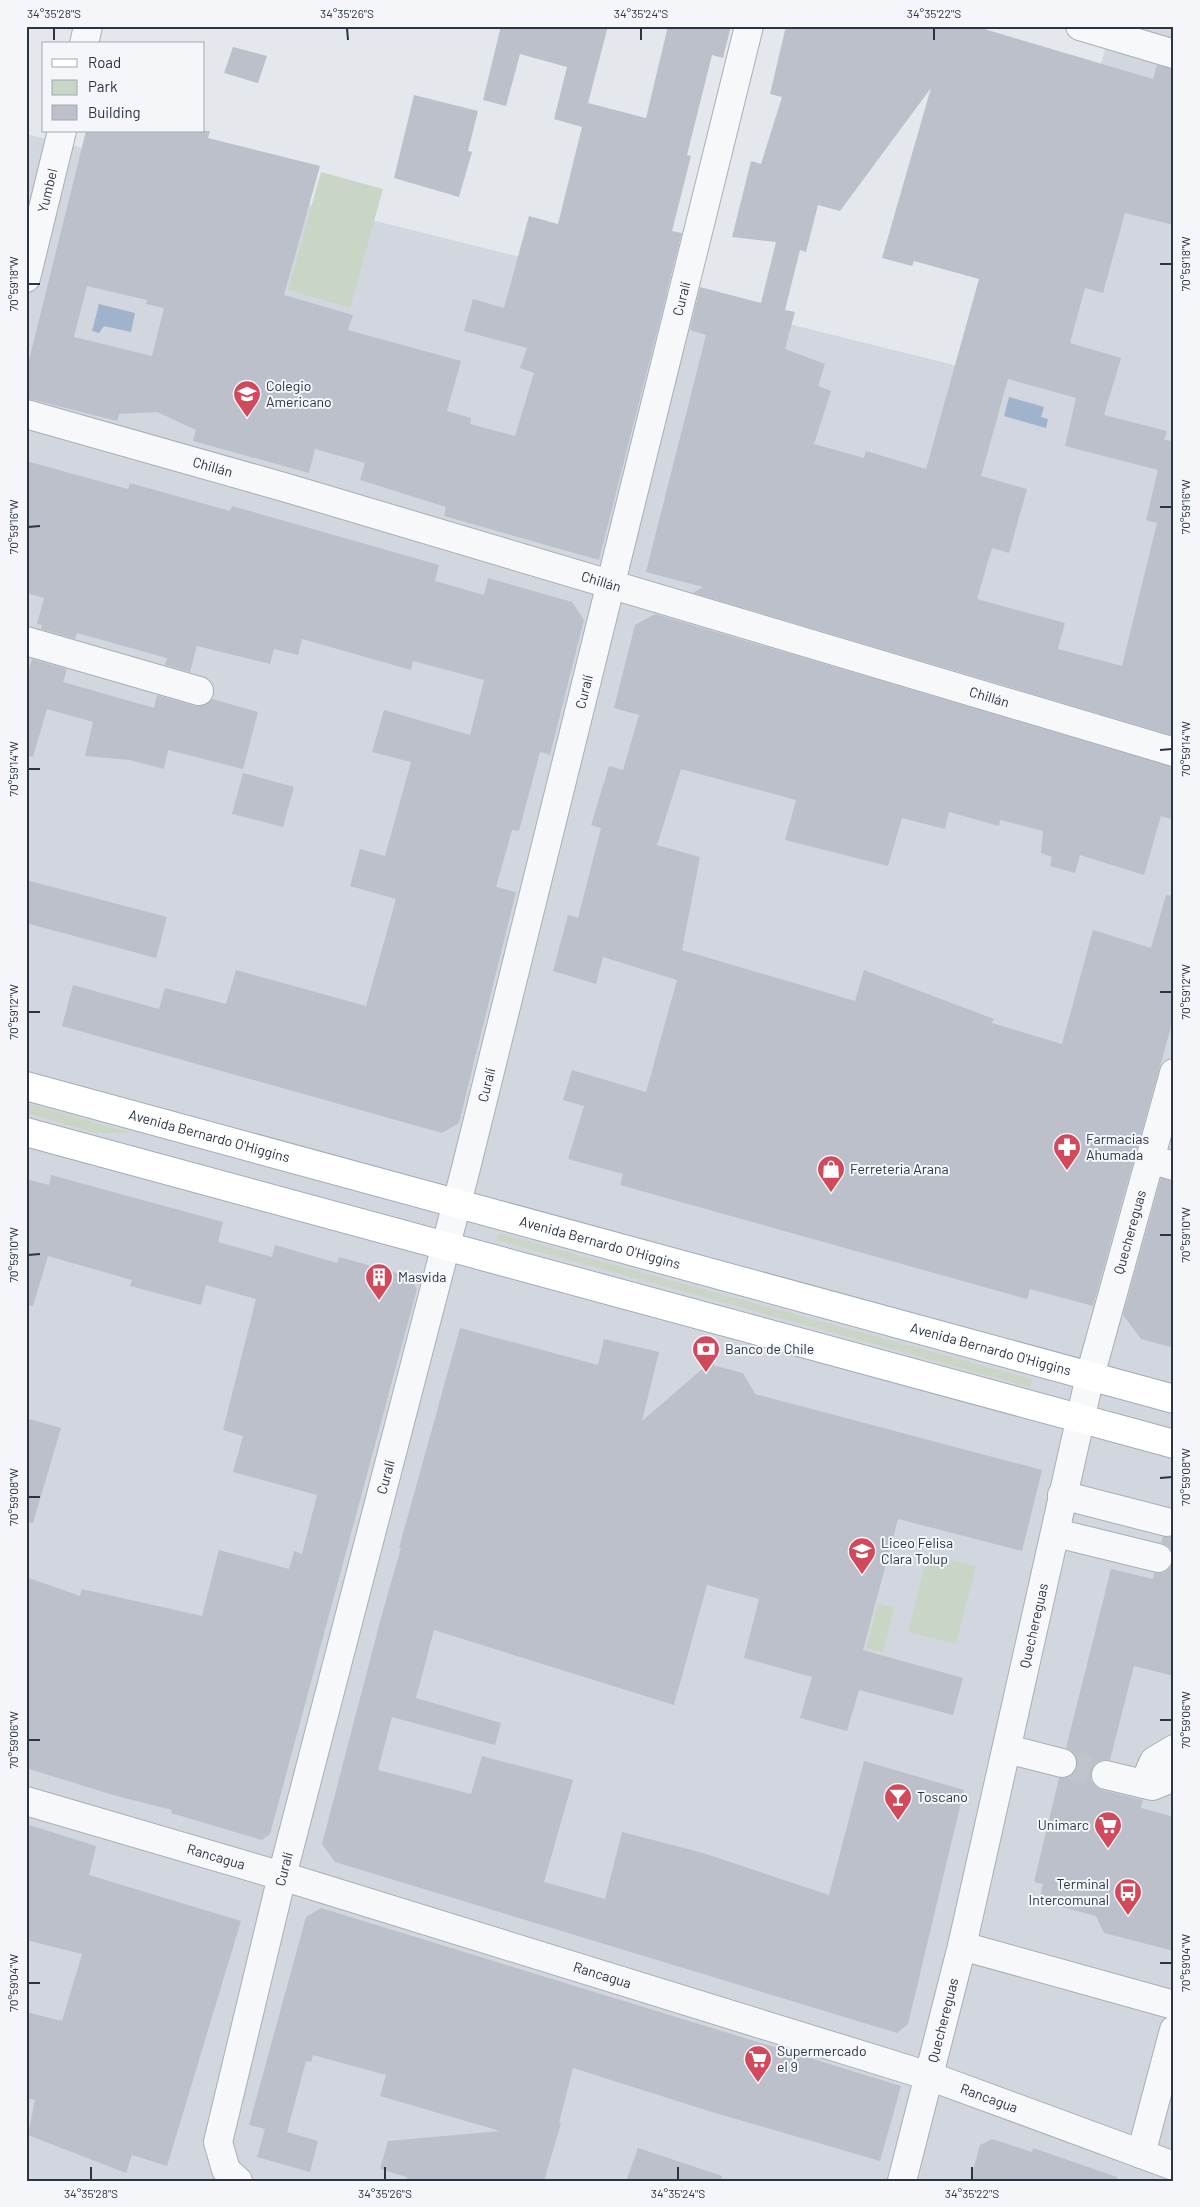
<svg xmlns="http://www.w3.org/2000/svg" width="1200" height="2207" font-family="Barlow,sans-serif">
<rect width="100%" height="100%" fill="#e4e7ec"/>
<!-- built -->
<polygon fill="#d2d6de" points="1112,26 1174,26 1174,2181 26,2181 26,134 1010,379"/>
<!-- green -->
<g fill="#c9d6c5">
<polygon points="321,172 383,189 350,308 288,290"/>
<polygon points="26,1103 132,1133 96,1133 26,1113"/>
<polygon points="498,1233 1032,1379 1030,1387 496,1240"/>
<polygon points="928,1554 976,1566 956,1644 908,1632"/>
<polygon points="878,1603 894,1608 883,1652 866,1648"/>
</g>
<!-- water -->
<g fill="#9fb4cc">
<polygon points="99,304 135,313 131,332 104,326 99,333 92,331"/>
<polygon points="1009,397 1044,407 1041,417 1048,419 1046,428 1004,416"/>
</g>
<!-- building -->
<g fill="#bbc0ca" fill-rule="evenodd">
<path d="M 501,26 L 608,26 L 588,103 L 646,118 L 668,26 L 731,26 L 723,58 L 712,55 L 687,155 L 691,156 L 672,231 L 682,233 L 599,560 L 444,516 L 446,507 L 360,480 L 365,463 L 315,449 L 309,473 L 193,441 L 196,430 L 157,412 L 119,414 L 117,421 L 26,398 L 26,372 L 86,131 L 210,131 L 208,138 L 320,166 L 284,295 L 353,315 L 348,330 L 461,361 L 447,411 L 471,418 L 470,424 L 515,436 L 534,373 L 520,368 L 527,348 L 464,331 L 473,299 L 504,308 L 529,216 L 558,224 L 582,127 L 554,119 L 567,67 L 520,54 L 506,106 L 483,100 ZM 87,286 L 147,300 L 146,304 L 164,308 L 152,356 L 74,337 Z"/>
<path d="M 786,26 L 974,26 L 1153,79 L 1157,65 L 1174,69 L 1174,225 L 1125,213 L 1103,293 L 1085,288 L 1070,343 L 1121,358 L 1104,415 L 1167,431 L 1164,440 L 1174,441 L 1174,736 L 693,593 L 703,587 L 646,572 L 706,335 L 690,330 L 700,287 L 761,303 L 776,242 L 732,237 L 751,161 L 761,164 L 782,97 L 770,94 ZM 931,88 L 882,258 L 912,266 L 914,261 L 979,279 L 926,469 L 866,451 L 864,458 L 814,444 L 831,391 L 818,386 L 825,364 L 785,349 L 795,312 L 785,310 L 800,250 L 806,252 L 818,205 L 840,211 ZM 1008,379 L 1076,398 L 1065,446 L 1158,470 L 1146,520 L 1157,523 L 1122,666 L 1058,649 L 1065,623 L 977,599 L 992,548 L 1009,553 L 1027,489 L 981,476 Z"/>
<polygon points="233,47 267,56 258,83 224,73"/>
<polygon points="414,95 478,111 468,151 472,152 459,197 394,178"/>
<polygon points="26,461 128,489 130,483 230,511 232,506 439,565 435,581 484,595 488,578 572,602 584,620 550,755 540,752 519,831 512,830 496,887 516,892 459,1123 442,1133 62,1026 73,985 159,1009 165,988 226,1004 236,970 366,1006 396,899 350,886 360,849 385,856 411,762 372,752 384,710 470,735 484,680 413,661 411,670 302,639 298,655 274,649 270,664 197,646 190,672 165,665 167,658 77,633 75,639 41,629 42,625 37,624 44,598 26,593"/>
<polygon points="655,614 1174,767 1174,820 1161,816 1144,875 1080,855 1075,873 1050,866 1052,857 1041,853 1043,831 1000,820 999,826 949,812 945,829 902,818 888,866 785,840 796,800 681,769 657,845 700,857 682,950 855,1001 864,970 994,1019 992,1023 1062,1044 1093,930 1151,948 1166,895 1174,896 1174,1016 1093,1306 1030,1289 1027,1299 620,1185 623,1174 568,1159 584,1106 563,1100 572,1070 646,1092 677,980 603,957 596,984 553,971 568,915 578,918 601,828 591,825 609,766 623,770 639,715 614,708 635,625"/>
<polygon points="32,659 67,669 63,682 154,708 157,695 195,706 203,706 212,699 258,712 243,769 168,750 164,769 130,760 85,756 93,722 47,709 33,757 26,756 26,678"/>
<polygon points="243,773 294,787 283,827 232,814"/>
<polygon points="26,880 167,917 156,958 26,923"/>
<polygon points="51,1175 223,1222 218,1242 272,1257 275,1245 337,1263 339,1257 408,1276 417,1289 270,1834 262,1840 171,1813 172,1810 113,1795 26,1768 26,1577 80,1596 82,1589 202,1616 219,1550 289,1569 294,1551 302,1554 317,1495 233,1472 243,1436 223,1430 256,1299 206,1285 201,1305 130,1286 132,1280 48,1256 33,1306 26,1305 26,1179 49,1185"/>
<polygon points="1161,1178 1174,1181 1174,1348 1141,1339 1123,1315"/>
<polygon points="460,1328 598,1365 604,1339 659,1352 642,1421 708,1364 743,1373 755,1394 1042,1470 1022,1551 898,1519 863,1650 963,1678 953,1715 859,1690 847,1731 800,1718 812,1677 744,1658 759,1599 707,1585 674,1705 434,1630 416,1698 501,1723 495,1745 392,1717 378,1770 471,1794 482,1756 573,1780 544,1882 605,1899 622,1832 703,1853 829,1895 864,1761 964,1790 908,2024 897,2033 335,1862 322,1844 382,1614 401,1548 399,1548"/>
<polygon points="26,1418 61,1428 33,1523 26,1522"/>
<polygon points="1174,1536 1174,1676 1134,1666 1110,1760 1102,1760 1095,1764 1091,1772 1091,1780 1096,1787 1102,1790 1143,1800 1141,1808 1174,1817 1174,1951 1104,1933 1096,1916 1039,1901 1043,1884 1034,1882 1059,1778 1067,1778 1073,1774 1077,1766 1077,1758 1073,1752 1066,1748 1111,1569 1153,1579 1154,1573 1163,1573 1170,1568 1173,1562 1173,1553 1168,1546 1161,1543 1163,1537"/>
<polygon points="26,1824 96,1846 89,1875 241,1921 167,2166 132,2155 126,2173 28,2135 35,2100 26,2098 26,2012 62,2021 82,1954 26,1940"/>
<polygon points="321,1908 901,2086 880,2161 712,2112 573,2068 559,2123 561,2123 544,2181 406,2181 407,2177 380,2169 388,2141 500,2131 380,2096 386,2075 313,2055 311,2062 306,2061 287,2132 318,2141 310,2172 257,2157 265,2129 249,2125 306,1917"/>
<polygon points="992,2139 1032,2152 1033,2148 1117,2177 1117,2181 970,2181 980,2145"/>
<polygon points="638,2148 722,2176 721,2181 626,2181"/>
</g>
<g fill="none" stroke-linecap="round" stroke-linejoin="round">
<!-- minor-tunnel -->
<polyline stroke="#bfc3cb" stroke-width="28" stroke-dasharray="28 14" stroke-linecap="butt" points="1062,1763 1106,1775"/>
<!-- minor casing -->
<g stroke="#a9aeb7" stroke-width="30">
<g id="minor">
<polyline points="1080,26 1174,54"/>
<polyline points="84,44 88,26"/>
<path id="s1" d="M 26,278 L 62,131"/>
<path id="s2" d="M 26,414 L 287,488 L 1174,752"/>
<polyline points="26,641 199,691"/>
<polyline points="1150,1159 1174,1166"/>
<polyline points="1062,1495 1167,1522"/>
<polyline points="1056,1533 1158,1558"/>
<polyline points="1007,1749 1062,1763"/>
<polyline points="1106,1775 1152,1786 1174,1777"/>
<polyline points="1144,1784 1154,1761 1174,1749"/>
<path id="s3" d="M 26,1801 L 282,1876 L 929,2076 L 1174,2166"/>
<polyline points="962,1946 1174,2005"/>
<polyline points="1141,2154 1174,2030"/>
<path id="s4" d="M 238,2181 L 226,2170 L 218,2142 L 282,1876 L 466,1168 L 749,26"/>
<path id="s5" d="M 902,2181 L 962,1946 L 1090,1376 L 1174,1073"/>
</g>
</g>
<!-- major casing -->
<g stroke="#a3abb8" stroke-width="30">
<g id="major">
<path id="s6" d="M 26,1086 L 1174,1399"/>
<polyline points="26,1132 1174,1444"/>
</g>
</g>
<!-- minor -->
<use href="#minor" stroke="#f7f8fa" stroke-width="28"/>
<!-- major -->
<use href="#major" stroke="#fff" stroke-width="28"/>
</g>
<!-- ticks -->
<path fill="none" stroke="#2b3445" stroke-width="2" d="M 54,28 L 54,40M 347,28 L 348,40M 641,28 L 641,40M 934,28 L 934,40M 1160,264 L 1172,264M 28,284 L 40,284M 1160,507 L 1172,507M 28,527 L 40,526M 1160,750 L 1172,749M 28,769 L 40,769M 1160,992 L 1172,992M 28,1012 L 40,1012M 1160,1235 L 1172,1235M 28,1255 L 40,1254M 1160,1478 L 1172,1477M 28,1497 L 40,1497M 1160,1720 L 1172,1720M 28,1740 L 40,1740M 1160,1963 L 1172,1963M 28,1983 L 40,1983M 91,2167 L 91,2180M 385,2167 L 385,2180M 678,2167 L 678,2180M 972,2167 L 972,2180"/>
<!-- icons -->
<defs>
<g id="school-pin" transform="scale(1.4375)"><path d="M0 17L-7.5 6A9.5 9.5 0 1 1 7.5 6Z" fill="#d1495b" stroke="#f4f6f9"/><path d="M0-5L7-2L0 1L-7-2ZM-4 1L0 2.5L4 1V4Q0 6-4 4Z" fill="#fff"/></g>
<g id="pharmacy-pin" transform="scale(1.4375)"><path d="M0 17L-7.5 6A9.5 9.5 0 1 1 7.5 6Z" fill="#d1495b" stroke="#f4f6f9"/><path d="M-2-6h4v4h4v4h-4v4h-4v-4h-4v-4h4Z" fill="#fff"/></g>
<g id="shop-pin" transform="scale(1.4375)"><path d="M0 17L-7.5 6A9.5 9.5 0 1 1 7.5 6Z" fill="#d1495b" stroke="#f4f6f9"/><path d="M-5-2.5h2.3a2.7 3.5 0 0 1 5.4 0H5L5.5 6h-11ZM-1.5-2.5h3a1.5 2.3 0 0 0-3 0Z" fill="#fff"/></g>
<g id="building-pin" transform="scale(1.4375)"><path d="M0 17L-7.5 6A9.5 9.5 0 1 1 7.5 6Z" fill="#d1495b" stroke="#f4f6f9"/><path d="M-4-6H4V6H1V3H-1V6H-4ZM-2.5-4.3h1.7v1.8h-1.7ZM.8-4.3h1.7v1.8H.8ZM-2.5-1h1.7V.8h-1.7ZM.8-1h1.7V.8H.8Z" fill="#fff"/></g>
<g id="bank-pin" transform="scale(1.4375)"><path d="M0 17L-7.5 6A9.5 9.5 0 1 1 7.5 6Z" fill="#d1495b" stroke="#f4f6f9"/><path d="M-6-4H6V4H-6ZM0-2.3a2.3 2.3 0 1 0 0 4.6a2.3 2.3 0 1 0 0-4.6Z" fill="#fff"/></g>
<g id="bar-pin" transform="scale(1.4375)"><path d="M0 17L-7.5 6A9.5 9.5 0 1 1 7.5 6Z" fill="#d1495b" stroke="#f4f6f9"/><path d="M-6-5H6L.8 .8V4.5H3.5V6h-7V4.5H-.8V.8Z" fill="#fff"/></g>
<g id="supermarket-pin" transform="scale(1.4375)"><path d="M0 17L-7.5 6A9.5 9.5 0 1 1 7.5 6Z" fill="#d1495b" stroke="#f4f6f9"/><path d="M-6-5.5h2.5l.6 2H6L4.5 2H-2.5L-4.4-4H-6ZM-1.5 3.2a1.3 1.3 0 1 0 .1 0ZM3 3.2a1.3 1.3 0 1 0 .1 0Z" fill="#fff"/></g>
<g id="bus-pin" transform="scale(1.4375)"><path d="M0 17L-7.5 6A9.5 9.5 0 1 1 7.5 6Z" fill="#d1495b" stroke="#f4f6f9"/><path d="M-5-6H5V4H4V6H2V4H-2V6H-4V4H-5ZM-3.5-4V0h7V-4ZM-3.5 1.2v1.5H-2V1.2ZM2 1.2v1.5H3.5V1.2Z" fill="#fff"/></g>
</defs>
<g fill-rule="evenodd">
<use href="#school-pin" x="247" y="394"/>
<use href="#pharmacy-pin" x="1067" y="1147"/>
<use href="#shop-pin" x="831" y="1169"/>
<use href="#building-pin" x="379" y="1277"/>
<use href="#bank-pin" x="706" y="1349"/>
<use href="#school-pin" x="862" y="1551"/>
<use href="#bar-pin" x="898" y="1797"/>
<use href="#supermarket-pin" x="1108" y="1825"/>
<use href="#bus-pin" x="1128" y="1892"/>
<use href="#supermarket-pin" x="758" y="2059"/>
</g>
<g text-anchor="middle" stroke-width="4" stroke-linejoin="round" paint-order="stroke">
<!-- street labels -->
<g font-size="14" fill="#2b3445" stroke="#f4f6f9">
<text dy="5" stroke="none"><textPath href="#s1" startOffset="90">Yumbel</textPath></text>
<text dy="5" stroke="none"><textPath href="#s4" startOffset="1946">Curalí</textPath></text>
<text dy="5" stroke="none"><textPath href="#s2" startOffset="194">Chillán</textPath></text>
<text dy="5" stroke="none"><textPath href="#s2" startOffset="599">Chillán</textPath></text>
<text dy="5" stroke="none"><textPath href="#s4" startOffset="1541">Curalí</textPath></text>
<text dy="5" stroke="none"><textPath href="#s2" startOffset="1004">Chillán</textPath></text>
<text dy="5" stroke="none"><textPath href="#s4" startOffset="1136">Curalí</textPath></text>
<text dy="5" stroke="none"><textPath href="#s6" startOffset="190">Avenida Bernardo O'Higgins</textPath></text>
<text dy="5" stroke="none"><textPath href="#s5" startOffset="976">Quechereguas</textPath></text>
<text dy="5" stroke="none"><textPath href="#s6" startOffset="595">Avenida Bernardo O'Higgins</textPath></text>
<text dy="5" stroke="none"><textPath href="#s6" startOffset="1000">Avenida Bernardo O'Higgins</textPath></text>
<text dy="5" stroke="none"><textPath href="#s4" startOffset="731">Curalí</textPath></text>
<text dy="5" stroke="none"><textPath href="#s5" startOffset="571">Quechereguas</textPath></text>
<text dy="5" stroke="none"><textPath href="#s3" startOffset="198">Rancagua</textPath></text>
<text dy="5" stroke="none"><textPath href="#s4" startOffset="326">Curalí</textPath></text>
<text dy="5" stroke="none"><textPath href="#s3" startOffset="602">Rancagua</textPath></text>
<text dy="5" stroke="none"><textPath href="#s5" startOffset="166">Quechereguas</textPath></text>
<text dy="5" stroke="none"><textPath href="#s3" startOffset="1008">Rancagua</textPath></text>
</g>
<!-- poi labels -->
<g font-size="14" fill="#2b3445" stroke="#f4f6f9" text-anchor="start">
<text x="266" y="391">Colegio<tspan x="266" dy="16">Americano</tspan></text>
<text x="1086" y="1144">Farmacias<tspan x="1086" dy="16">Ahumada</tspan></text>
<text x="850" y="1174">Ferreteria Arana</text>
<text x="398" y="1282">Masvida</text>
<text x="725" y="1354">Banco de Chile</text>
<text x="881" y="1548">Liceo Felisa<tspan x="881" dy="16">Clara Tolup</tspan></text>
<text x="917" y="1802">Toscano</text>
<text x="1089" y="1830" text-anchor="end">Unimarc</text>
<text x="1109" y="1889" text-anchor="end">Terminal<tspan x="1109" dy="16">Intercomunal</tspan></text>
<text x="777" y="2056">Supermercado<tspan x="777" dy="16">el 9</tspan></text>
</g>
</g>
<!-- border -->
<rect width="1200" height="2207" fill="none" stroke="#f4f6f9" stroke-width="55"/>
<!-- legend -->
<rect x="42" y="42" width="162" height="90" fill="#f4f6f9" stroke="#a4a8b1"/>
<rect x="52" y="59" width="25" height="8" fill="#ffffff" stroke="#a4a8b1"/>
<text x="88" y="68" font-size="15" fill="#2b3445">Road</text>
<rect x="52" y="80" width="25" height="15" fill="#c9d6c5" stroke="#a4a8b1"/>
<text x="88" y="92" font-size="15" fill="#2b3445">Park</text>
<rect x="52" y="105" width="25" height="15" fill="#bbc0ca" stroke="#a4a8b1"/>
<text x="88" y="118" font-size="15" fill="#2b3445">Building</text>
<rect x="28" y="28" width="1144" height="2152" fill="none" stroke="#2b3445" stroke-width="2"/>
<g font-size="12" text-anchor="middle" fill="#2b3445">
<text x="54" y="18">34°35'28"S</text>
<text x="347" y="18">34°35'26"S</text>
<text x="641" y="18">34°35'24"S</text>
<text x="934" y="18">34°35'22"S</text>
<text transform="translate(1186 264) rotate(-90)" y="4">70°59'18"W</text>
<text transform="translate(14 284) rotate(-90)" y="4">70°59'18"W</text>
<text transform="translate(1186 507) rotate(-90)" y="4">70°59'16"W</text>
<text transform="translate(14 527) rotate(-90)" y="4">70°59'16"W</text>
<text transform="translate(1186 749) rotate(-90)" y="4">70°59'14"W</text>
<text transform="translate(14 769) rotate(-90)" y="4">70°59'14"W</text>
<text transform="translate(1186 992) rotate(-90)" y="4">70°59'12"W</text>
<text transform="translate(14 1012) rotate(-90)" y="4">70°59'12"W</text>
<text transform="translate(1186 1235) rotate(-90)" y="4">70°59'10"W</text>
<text transform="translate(14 1255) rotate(-90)" y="4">70°59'10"W</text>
<text transform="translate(1186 1477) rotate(-90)" y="4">70°59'08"W</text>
<text transform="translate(14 1497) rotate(-90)" y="4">70°59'08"W</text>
<text transform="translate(1186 1720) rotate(-90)" y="4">70°59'06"W</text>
<text transform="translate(14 1740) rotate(-90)" y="4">70°59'06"W</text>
<text transform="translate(1186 1963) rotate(-90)" y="4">70°59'04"W</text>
<text transform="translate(14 1983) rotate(-90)" y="4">70°59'04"W</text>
<text x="91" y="2198">34°35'28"S</text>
<text x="385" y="2198">34°35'26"S</text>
<text x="678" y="2198">34°35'24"S</text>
<text x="972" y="2198">34°35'22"S</text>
</g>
</svg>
